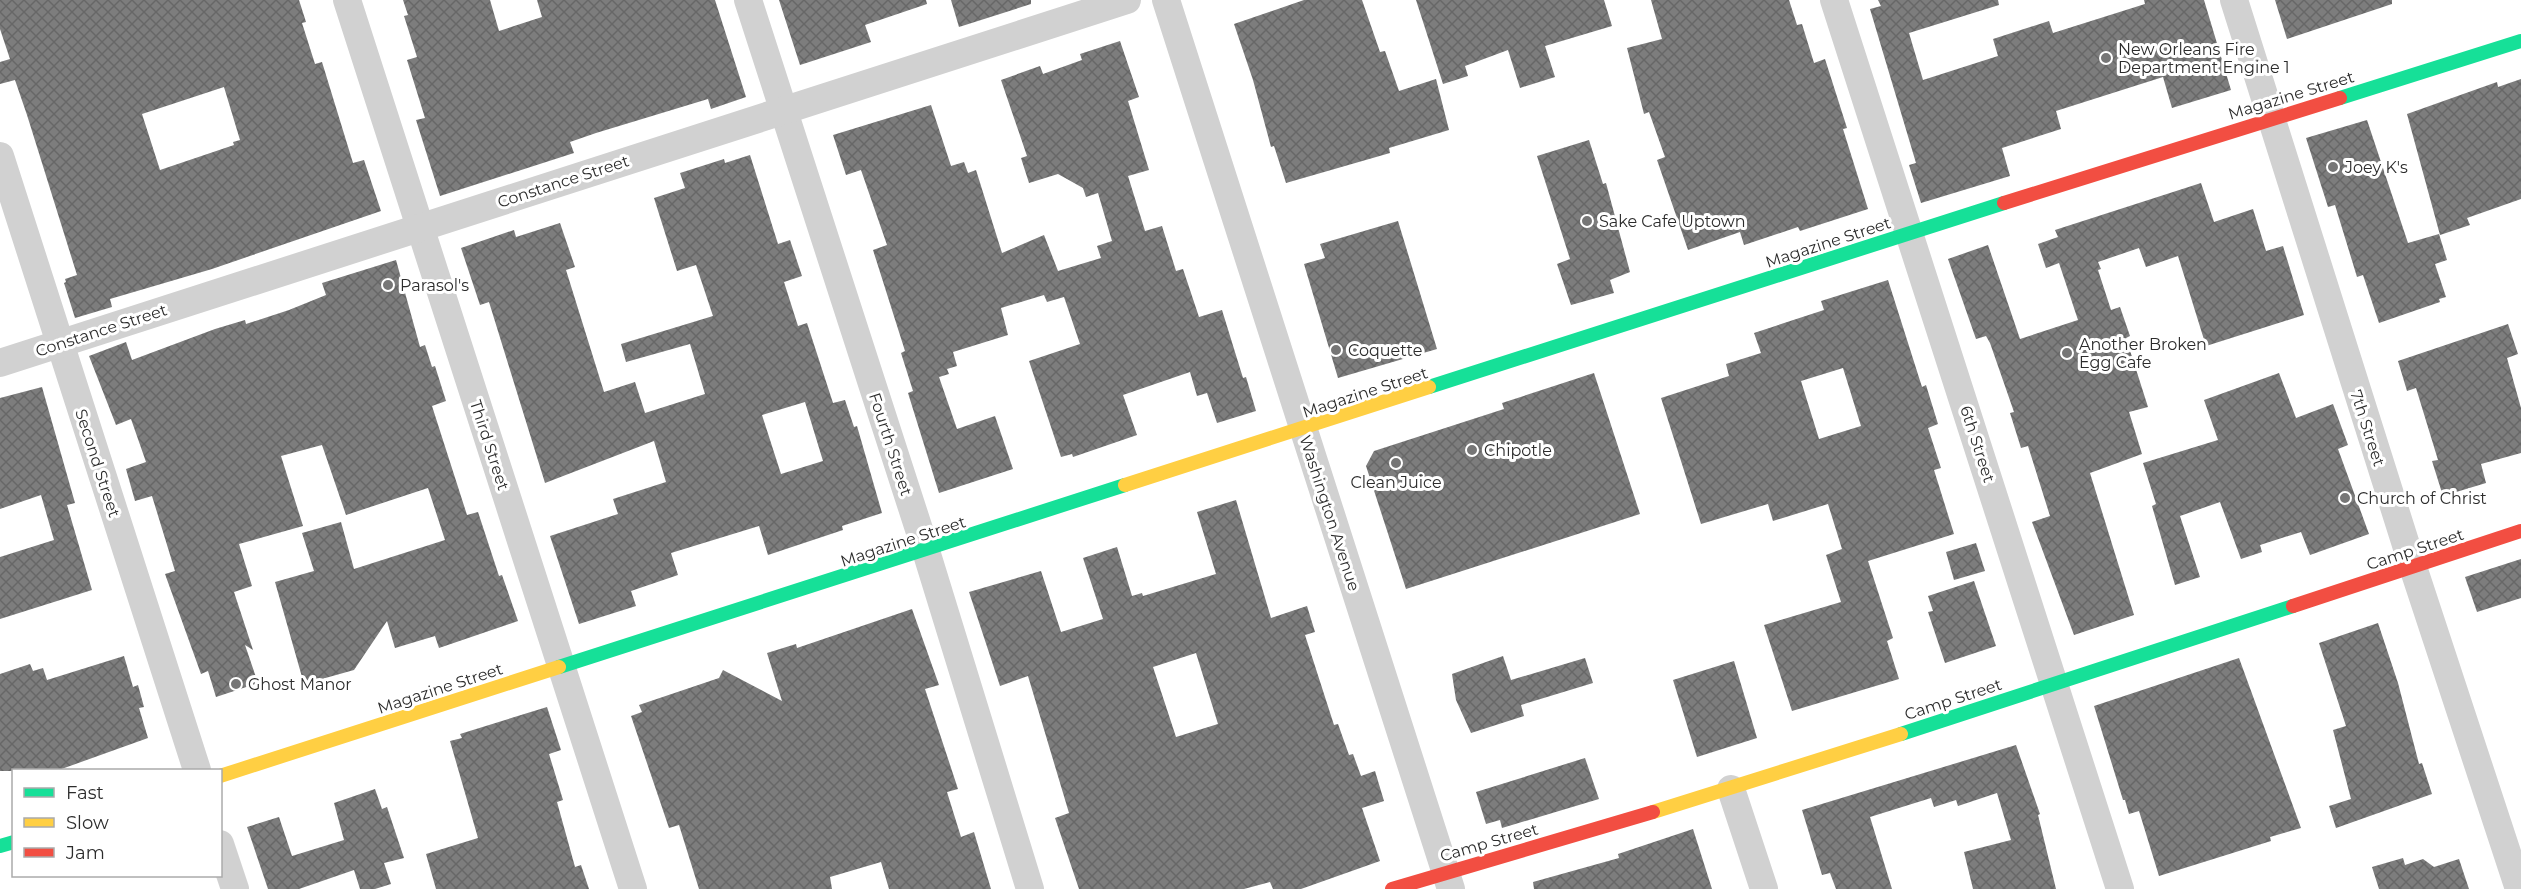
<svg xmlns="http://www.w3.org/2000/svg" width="2521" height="889" font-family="Montserrat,sans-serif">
<defs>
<pattern id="building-cross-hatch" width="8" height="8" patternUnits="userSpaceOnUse" patternTransform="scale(1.5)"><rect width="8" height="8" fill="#7d7d7d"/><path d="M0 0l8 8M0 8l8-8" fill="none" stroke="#676767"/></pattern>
</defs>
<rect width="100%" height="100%" fill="#fff"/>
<!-- building -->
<g fill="url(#building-cross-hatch)" fill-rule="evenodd">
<path d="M 0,0 L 299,0 L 306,22 L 302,23 L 315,64 L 322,62 L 353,163 L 364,160 L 381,211 L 212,269 L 110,299 L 112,307 L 75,318 L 64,283 L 66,282 L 65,279 L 77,275 L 27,115 L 15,80 L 0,84 L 0,62 L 10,59 L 0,29 ZM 224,87 L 240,140 L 233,142 L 234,145 L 160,170 L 142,114 Z"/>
<polygon points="403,0 490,0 499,31 542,17 537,0 715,0 746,97 711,109 708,99 596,133 570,142 574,153 440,196 416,120 425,118 407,60 417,57 404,16 408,15"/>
<polygon points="779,0 926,0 927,4 865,25 871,42 800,65"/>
<polygon points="951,0 1031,0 1031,4 959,27"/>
<polygon points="1304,0 1362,0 1380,52 1385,51 1399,91 1436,79 1449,130 1389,148 1390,153 1286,183 1274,146 1271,147 1253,80 1234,24"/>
<polygon points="1416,0 1604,0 1612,26 1545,46 1555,77 1520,88 1508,50 1465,66 1468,76 1443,84"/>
<polygon points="1651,0 1789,0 1797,25 1802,24 1814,63 1825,59 1847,128 1843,129 1868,209 1800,231 1798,227 1744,245 1740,232 1688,250 1657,160 1665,157 1649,112 1644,114 1627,48 1662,39"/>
<polygon points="1878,0 1998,0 1999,5 1909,33 1923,80 1998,56 1993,39 2049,21 2053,33 2145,4 2144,0 2204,0 2231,90 2172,108 2163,77 2056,111 2061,129 2002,148 2010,176 1921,203 1909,165 1916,163 1870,9 1881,6"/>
<polygon points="2275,0 2392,0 2392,4 2287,39"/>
<polygon points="1120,41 1139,97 1128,101 1149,170 1128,176 1145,231 1162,226 1176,271 1183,269 1199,317 1222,310 1243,378 1246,377 1256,411 1217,423 1207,393 1197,396 1190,372 1123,395 1137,435 1073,457 1072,454 1061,457 1029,361 1080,344 1064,297 1047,302 1044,295 1001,308 1008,335 953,352 957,366 947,369 949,374 939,377 957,429 995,416 1013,469 939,493 908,393 913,391 901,353 905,351 873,250 887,245 861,170 846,175 833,135 931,105 951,166 964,162 968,173 976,170 1002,253 1044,235 1058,271 1101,258 1097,246 1112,241 1098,193 1086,197 1083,188 1058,174 1029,183 1021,158 1027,156 1001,80 1040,66 1043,74 1082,60 1080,54"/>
<polygon points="2521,79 2521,199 2467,218 2470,225 2440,235 2407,114 2497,82 2498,87"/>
<polygon points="2367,120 2408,243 2439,234 2447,260 2435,264 2446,297 2439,299 2440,302 2379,323 2363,275 2357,277 2335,205 2328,207 2306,138"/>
<polygon points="1589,140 1603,184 1606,183 1630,272 1610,280 1614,293 1571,305 1557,264 1570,259 1537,156"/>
<path d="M 750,155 L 778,244 L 790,240 L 802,276 L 784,282 L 798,326 L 807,323 L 833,403 L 845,400 L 854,427 L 857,426 L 882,513 L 842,526 L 843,530 L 768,555 L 759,526 L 671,553 L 678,575 L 631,591 L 636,606 L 579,624 L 550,536 L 618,514 L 613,499 L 666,482 L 654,441 L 545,483 L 489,302 L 480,305 L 461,248 L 514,230 L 516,237 L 560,223 L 575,267 L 566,270 L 604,392 L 635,382 L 645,413 L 705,394 L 690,344 L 626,362 L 621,344 L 713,316 L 696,265 L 677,271 L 654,198 L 685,188 L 680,173 L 724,159 L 725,163 ZM 805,402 L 823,461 L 781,474 L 762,415 Z"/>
<polygon points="2201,183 2214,222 2253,209 2266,251 2283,246 2304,315 2206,346 2178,256 2146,267 2139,248 2098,262 2101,269 2098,270 2111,310 2120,307 2130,336 2126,338 2148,407 2129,412 2142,454 2090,473 2134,615 2074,635 2032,522 2050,516 2028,446 2021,448 2010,413 2014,412 1990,343 1986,336 1976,339 1948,259 1988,245 2020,339 2078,320 2059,263 2046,268 2038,244 2058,237 2055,230"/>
<polygon points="1398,221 1437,349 1338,378 1304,264 1325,258 1320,244"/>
<polygon points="396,260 420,347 425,345 432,367 435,366 446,401 432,406 467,515 478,512 499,576 502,575 518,621 439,648 435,636 395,648 387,621 354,670 304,684 275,582 314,571 302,533 341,522 354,569 445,540 428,488 346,515 322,445 281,456 303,526 239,544 252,586 234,592 253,650 245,645 258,683 216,697 208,671 201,674 165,574 175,571 152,496 135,501 126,469 146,462 131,419 116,425 89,356 126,342 132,360 215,329 245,320 246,324 289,310 326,295 322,283"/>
<path d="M 1888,280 L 1922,387 L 1926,385 L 1938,424 L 1928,428 L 1941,468 L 1934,470 L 1954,534 L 1868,561 L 1893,638 L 1887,641 L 1899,679 L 1792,711 L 1764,625 L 1841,602 L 1826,555 L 1842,549 L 1828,504 L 1773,521 L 1768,504 L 1701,524 L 1661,398 L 1729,376 L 1726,364 L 1761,353 L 1754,333 L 1824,310 L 1821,301 ZM 1843,368 L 1861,426 L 1819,439 L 1801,381 Z"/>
<polygon points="2508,324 2518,354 2507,358 2521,408 2521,453 2481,464 2486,483 2443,496 2432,461 2438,460 2416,388 2407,391 2398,361"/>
<polygon points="1594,373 1640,514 1406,589 1366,466 1374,451 1504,409 1502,403"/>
<polygon points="2279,373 2296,418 2333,404 2348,445 2338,449 2369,534 2310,555 2301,532 2260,545 2262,552 2241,559 2220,502 2180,516 2200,577 2175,585 2152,506 2156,504 2143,463 2218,440 2204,400"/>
<polygon points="42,387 75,503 67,505 92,590 0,619 0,557 54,540 41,495 0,509 0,398"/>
<path d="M 1236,500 L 1271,618 L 1307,606 L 1315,632 L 1305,635 L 1334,725 L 1338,724 L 1349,755 L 1353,754 L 1361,776 L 1375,771 L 1384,801 L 1362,808 L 1380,861 L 1301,889 L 1273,889 L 1270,882 L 1244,889 L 1079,889 L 1055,818 L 1069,813 L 1028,676 L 1000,686 L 969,592 L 1041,571 L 1061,632 L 1103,619 L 1083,558 L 1117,547 L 1132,596 L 1142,593 L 1143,596 L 1216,574 L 1197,512 ZM 1196,653 L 1218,724 L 1176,737 L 1153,667 Z"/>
<polygon points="1976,543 1985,571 1954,580 1946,552"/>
<polygon points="2521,559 2521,598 2477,612 2465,577"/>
<polygon points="1974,581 1996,646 1945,663 1928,612 1933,611 1928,596"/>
<polygon points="912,609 939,685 925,689 958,789 947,792 961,837 974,832 991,889 889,889 881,862 830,877 832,889 699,889 679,825 669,828 631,716 642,712 639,705 719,678 723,670 782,701 767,653 796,644 797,648"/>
<polygon points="2378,623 2398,683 2419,764 2422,763 2432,794 2336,828 2329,806 2351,799 2333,730 2346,726 2319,643"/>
<polygon points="124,656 133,687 138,685 144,707 139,708 148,738 56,771 0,771 0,674 30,664 33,671 43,668 47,680"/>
<polygon points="1503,656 1511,680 1585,658 1593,683 1521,705 1524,716 1471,733 1456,700 1452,674"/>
<polygon points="2239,658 2301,828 2270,837 2271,841 2159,876 2139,811 2129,814 2125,800 2123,800 2094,706"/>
<polygon points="1734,661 1757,738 1697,757 1673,680"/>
<polygon points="547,707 561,750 549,754 563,800 557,802 575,867 581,865 589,889 436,889 426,854 478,838 450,741 462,738 460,734"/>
<polygon points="2016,745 2040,814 2038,815 2056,889 1973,889 1964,852 2011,840 1997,793 1958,806 1956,800 1934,807 1931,798 1870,817 1892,889 1836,889 1830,873 1822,875 1802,810"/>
<polygon points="1585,758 1599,799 1502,828 1500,820 1486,824 1476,792"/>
<polygon points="375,789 382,809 387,807 404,858 384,863 391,884 375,889 360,889 354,870 299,889 268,889 247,827 279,817 292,856 344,840 334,803"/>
<polygon points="1693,829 1712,889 1534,889 1533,882 1619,858 1618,854"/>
<polygon points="2403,858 2405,865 2423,859 2434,867 2459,859 2469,889 2379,889 2372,867"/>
</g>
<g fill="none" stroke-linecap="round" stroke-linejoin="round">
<!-- street -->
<g stroke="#d1d1d1" stroke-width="28">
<polyline points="347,0 633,889"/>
<polyline points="748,0 926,551 1030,889"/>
<polyline points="1166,0 1451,889"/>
<polyline points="1834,0 2120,889"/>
<polyline points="2234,0 2413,567 2519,889"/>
<polyline points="0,156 197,770"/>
<polyline points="0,363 1127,0"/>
<polyline points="1731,789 1764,889"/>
<polyline points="220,844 235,889"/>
</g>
<!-- fast -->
<g stroke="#16e098" stroke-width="14">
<polyline points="2340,98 2521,41"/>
<polyline points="1429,387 2004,203"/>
<polyline points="559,667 1125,485"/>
<polyline points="1901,734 2293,606"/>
<polyline points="0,846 14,842"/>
</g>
<!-- slow -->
<g stroke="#ffcf43" stroke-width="14">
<polyline points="1125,485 1429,387"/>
<polyline points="220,776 559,667"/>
<polyline points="1653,812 1901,734"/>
</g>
<!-- jam -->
<g stroke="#f24e42" stroke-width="14">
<polyline points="2004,203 2340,98"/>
<polyline points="2293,606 2521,531"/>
<polyline points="1392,889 1653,812"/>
</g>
</g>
<!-- markers -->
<g fill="#767676" stroke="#fff" stroke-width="2">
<circle cx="2106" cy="58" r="6"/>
<circle cx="2333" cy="167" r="6"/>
<circle cx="1587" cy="221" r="6"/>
<circle cx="388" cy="285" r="6"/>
<circle cx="1336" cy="350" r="6"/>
<circle cx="2067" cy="353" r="6"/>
<circle cx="1472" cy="450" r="6"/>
<circle cx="1396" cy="463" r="6"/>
<circle cx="2345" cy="498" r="6"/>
<circle cx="236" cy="684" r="6"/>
</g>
<g text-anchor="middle" stroke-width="6" stroke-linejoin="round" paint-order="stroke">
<!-- poi labels -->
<g font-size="16" fill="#2c2c2c" stroke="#fff" text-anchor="start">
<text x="2118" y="55">New Orleans Fire<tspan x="2118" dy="18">Department Engine 1</tspan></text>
<text x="2345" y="173">Joey K's</text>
<text x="1599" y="227">Sake Cafe Uptown</text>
<text x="400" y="291">Parasol's</text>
<text x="2079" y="350">Another Broken<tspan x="2079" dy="18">Egg Cafe</tspan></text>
<text x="1348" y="356">Coquette</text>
<text x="1484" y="456">Chipotle</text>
<text x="1396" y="488" text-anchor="middle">Clean Juice</text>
<text x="2357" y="504">Church of Christ</text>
<text x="248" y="690">Ghost Manor</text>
</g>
<!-- street labels -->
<g font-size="16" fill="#2c2c2c" stroke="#fff">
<text transform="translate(2291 95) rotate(-17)" y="6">Magazine Street</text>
<text transform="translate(563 181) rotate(-18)" y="6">Constance Street</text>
<text transform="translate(1828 242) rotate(-18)" y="6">Magazine Street</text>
<text transform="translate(101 330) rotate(-18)" y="6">Constance Street</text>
<text transform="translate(1365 392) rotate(-18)" y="6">Magazine Street</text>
<text transform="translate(2368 428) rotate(72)" y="6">7th Street</text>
<text transform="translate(891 444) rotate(72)" y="6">Fourth Street</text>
<text transform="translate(1978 444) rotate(72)" y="6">6th Street</text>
<text transform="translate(490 445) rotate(72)" y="6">Third Street</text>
<text transform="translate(98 463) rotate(72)" y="6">Second Street</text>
<text transform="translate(1330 513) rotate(72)" y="6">Washington Avenue</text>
<text transform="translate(903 541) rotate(-18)" y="6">Magazine Street</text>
<text transform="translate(2415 549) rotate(-18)" y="6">Camp Street</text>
<text transform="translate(440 688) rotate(-18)" y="6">Magazine Street</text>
<text transform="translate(1953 699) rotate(-18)" y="6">Camp Street</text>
<text transform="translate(1489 842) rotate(-16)" y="6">Camp Street</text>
</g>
</g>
<!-- legend -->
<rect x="12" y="769" width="210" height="108" fill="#ffffff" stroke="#ababab" stroke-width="1.5"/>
<rect x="24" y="788" width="30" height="9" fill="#16e098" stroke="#ababab" stroke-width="1.5"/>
<text x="66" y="799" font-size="18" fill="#2c2c2c">Fast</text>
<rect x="24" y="818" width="30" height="9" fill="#ffcf43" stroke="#ababab" stroke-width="1.5"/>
<text x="66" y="829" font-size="18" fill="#2c2c2c">Slow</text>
<rect x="24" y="848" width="30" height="9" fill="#f24e42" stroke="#ababab" stroke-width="1.5"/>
<text x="66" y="859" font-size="18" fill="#2c2c2c">Jam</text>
</svg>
